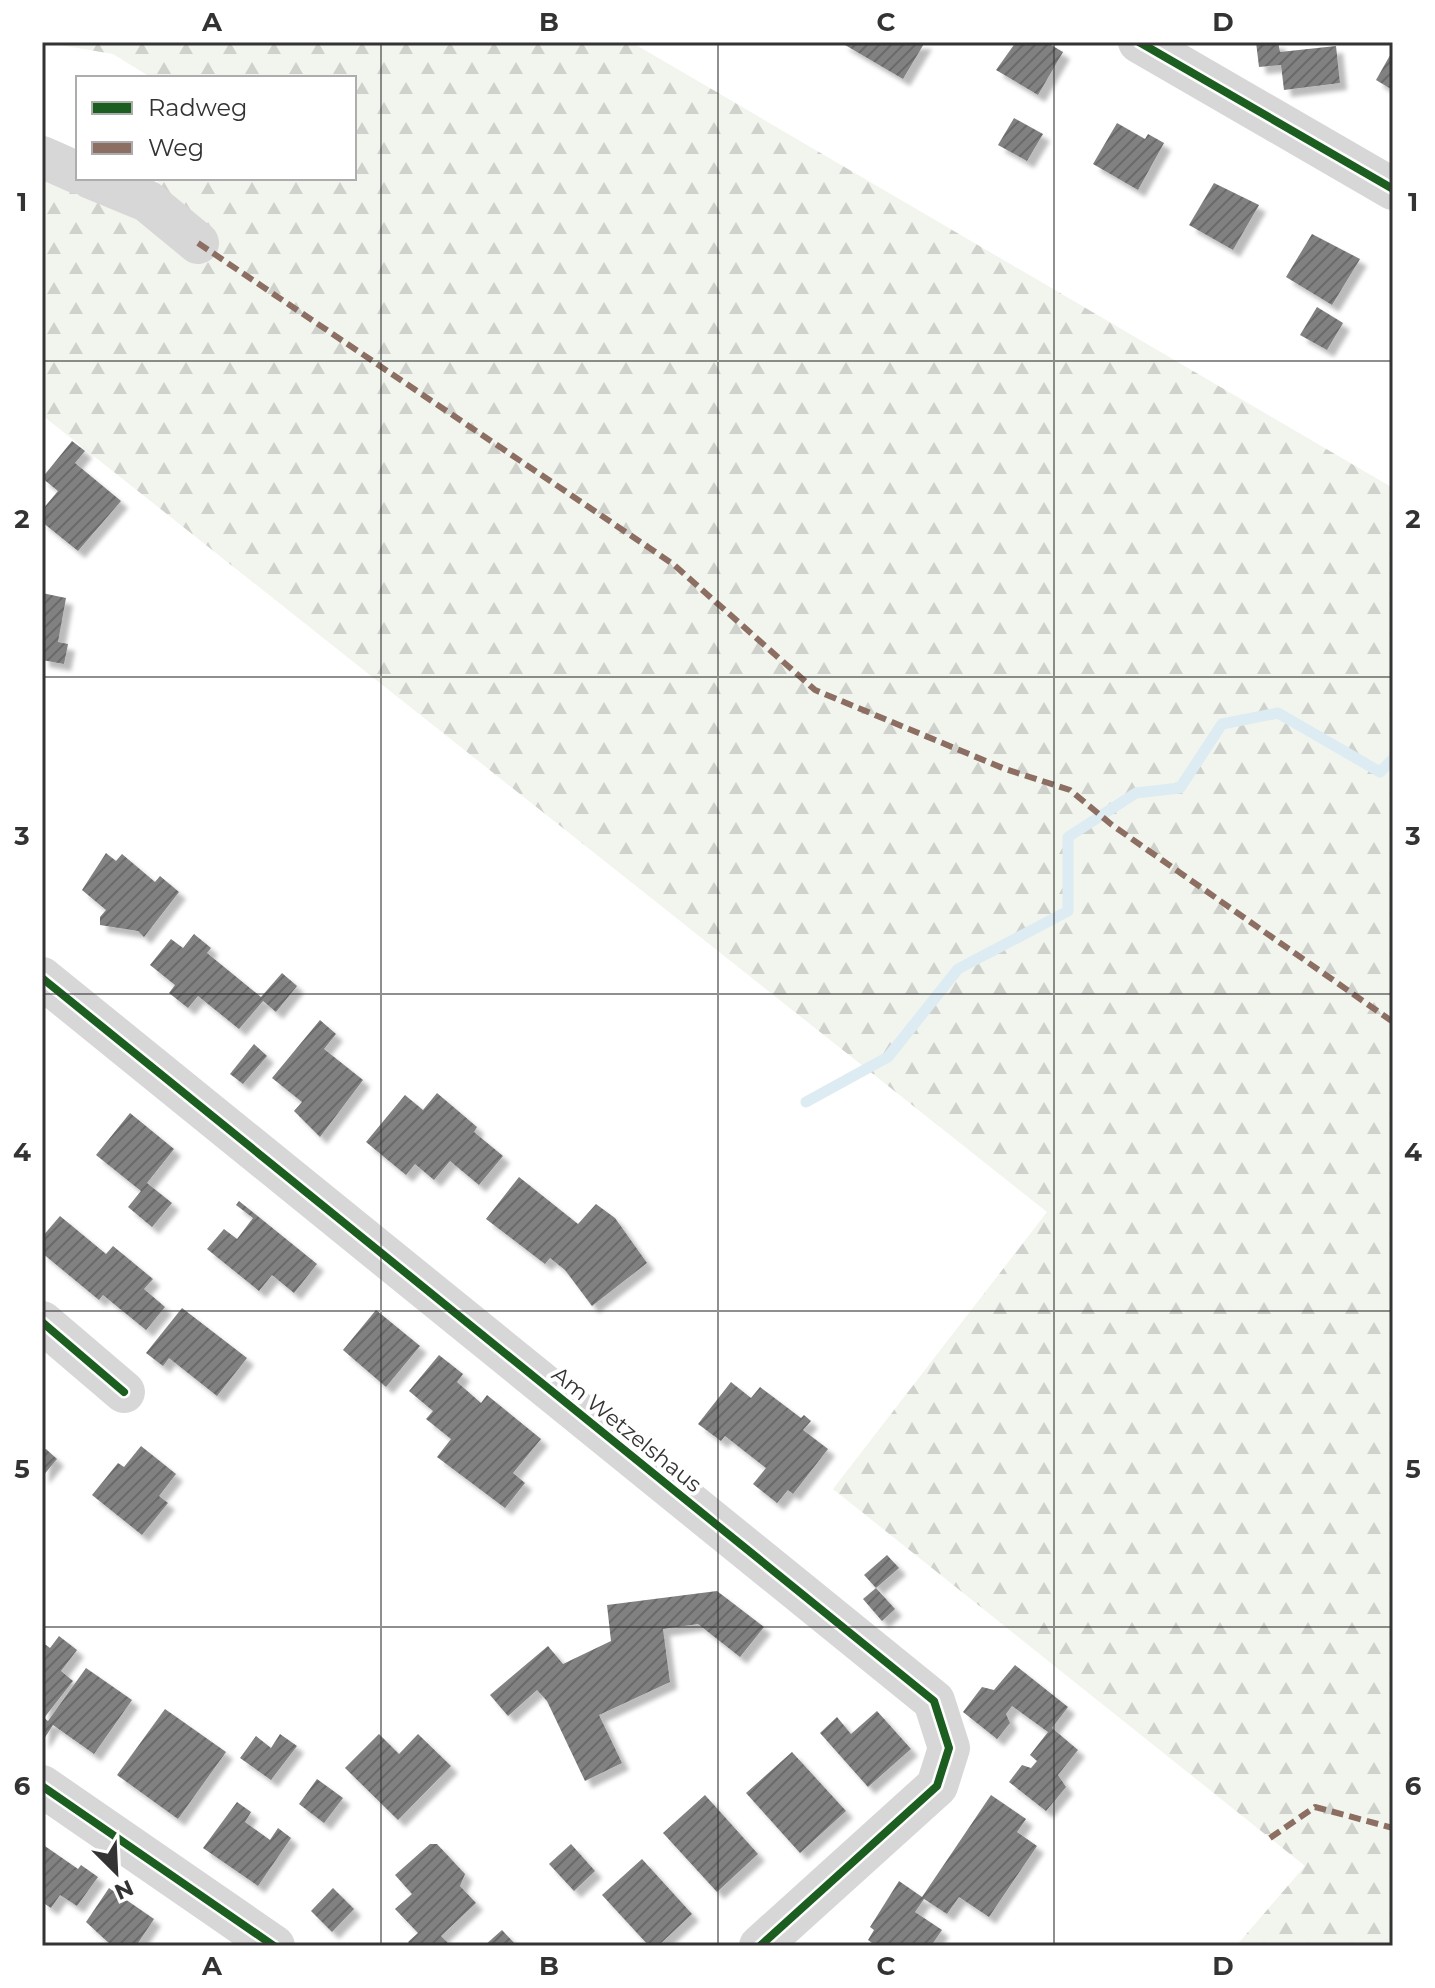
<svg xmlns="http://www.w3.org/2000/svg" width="1435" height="1988" font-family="Montserrat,sans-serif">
<defs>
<pattern id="forest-firs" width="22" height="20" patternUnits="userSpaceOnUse" patternTransform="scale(2)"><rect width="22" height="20" fill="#f1f5ed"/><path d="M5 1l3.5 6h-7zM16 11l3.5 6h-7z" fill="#cfd2cc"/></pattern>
<pattern id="building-hatch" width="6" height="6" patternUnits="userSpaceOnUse" patternTransform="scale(2)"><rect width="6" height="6" fill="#818181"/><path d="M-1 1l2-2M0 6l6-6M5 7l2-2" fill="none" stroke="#6a6a6a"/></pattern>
<filter id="shadow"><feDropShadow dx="7" dy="7" stdDeviation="2" flood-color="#0004"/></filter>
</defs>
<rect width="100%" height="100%" fill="#fff"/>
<!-- forest -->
<polygon fill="url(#forest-firs)" points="42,42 631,42 1393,488 1393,1946 1236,1946 1305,1866 833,1489 1047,1212 42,415 42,157 146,201 160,178 354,178 354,78 152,78 113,54"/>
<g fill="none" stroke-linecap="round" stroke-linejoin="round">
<!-- stream -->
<polyline stroke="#ddebf3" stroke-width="11" points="806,1102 888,1057 958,969 1068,911 1068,837 1136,793 1180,788 1222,724 1278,713 1380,772 1393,759"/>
</g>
<!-- building -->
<g fill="url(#building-hatch)" filter="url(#shadow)">
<polygon points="840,42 925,42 903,79"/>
<polygon points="1016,42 1046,42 1063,52 1038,95 996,70"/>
<polygon points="1256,42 1278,42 1280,52 1336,46 1340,83 1284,90 1281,65 1259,67"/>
<polygon points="1393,50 1393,87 1391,89 1376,80"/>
<polygon points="1014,118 1043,134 1027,161 998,145"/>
<polygon points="1117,123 1145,139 1148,134 1164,143 1138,190 1093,164"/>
<polygon points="1214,183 1259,205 1233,250 1189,225"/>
<polygon points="1312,234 1360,259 1332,305 1286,277"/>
<polygon points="1317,307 1343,323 1327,350 1300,335"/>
<polygon points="72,441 85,451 75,463 121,501 78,551 42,522 42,510 58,491 42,478"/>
<polygon points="42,593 66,598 58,642 68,644 64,664 42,660"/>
<polygon points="106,853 116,861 122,854 155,882 160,876 179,892 144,937 138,931 100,925 100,917 106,910 82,890"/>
<polygon points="194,934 211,948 207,953 261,997 282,973 297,986 276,1012 263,1001 239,1029 198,996 188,1008 169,993 175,985 150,965 171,939 183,948"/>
<polygon points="320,1020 336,1034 324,1049 363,1080 320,1137 294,1111 302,1102 272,1078"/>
<polygon points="254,1044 267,1056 243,1084 230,1074"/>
<polygon points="437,1093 477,1127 474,1132 503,1156 479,1185 450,1161 434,1180 415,1164 406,1175 366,1142 405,1095 423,1110"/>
<polygon points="130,1113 174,1149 147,1183 172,1203 152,1227 128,1207 141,1191 96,1155"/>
<polygon points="519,1177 578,1224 596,1204 615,1218 647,1263 592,1306 565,1270 550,1258 545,1264 486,1219"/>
<polygon points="239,1201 317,1264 294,1293 272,1275 259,1291 207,1249 224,1229 237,1239 253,1218 236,1205"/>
<polygon points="60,1216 106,1254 113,1246 153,1279 144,1289 165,1307 146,1330 103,1295 99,1300 42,1253 42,1237"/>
<polygon points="182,1308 247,1358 217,1396 169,1358 163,1366 146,1353"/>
<polygon points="376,1310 420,1346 386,1387 343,1350"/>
<polygon points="439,1355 463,1374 457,1382 481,1403 487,1395 541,1439 513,1473 525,1483 505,1508 437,1457 451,1439 426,1419 433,1411 409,1391"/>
<polygon points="731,1382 751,1398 760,1387 801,1418 804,1415 811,1421 803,1430 828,1449 793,1494 788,1490 777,1503 753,1484 766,1468 725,1436 721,1441 698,1424"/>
<polygon points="141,1446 176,1474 159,1496 168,1503 142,1535 92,1495 118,1463 124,1467"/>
<polygon points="46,1449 57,1459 42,1477 42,1451"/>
<polygon points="887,1555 899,1568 876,1588 864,1575"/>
<polygon points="876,1588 895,1609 882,1621 863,1599"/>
<polygon points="717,1591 764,1627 740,1657 698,1624 663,1629 670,1682 599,1715 622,1763 585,1781 547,1701 537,1690 508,1716 490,1695 548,1646 563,1664 611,1641 607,1605"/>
<polygon points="59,1636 77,1650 61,1671 73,1681 44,1718 48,1721 86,1668 132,1700 94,1754 53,1725 42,1742 42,1642 50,1648"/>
<polygon points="1015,1665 1068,1707 1052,1728 1078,1750 1058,1775 1066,1787 1046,1811 1009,1782 1022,1765 1031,1768 1037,1761 1030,1755 1048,1732 1012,1706 1006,1714 1010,1723 997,1739 963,1712 982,1687 994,1690"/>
<polygon points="165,1709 226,1752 178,1819 117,1775"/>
<polygon points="877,1711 911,1749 868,1787 820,1733 837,1717 851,1734"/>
<polygon points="280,1734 297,1746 271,1780 240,1758 256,1736 271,1748"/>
<polygon points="379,1734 399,1754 418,1734 451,1766 398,1820 345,1768"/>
<polygon points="792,1752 846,1811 800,1853 746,1793"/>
<polygon points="317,1779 343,1798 324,1823 299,1804"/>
<polygon points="705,1795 758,1854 717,1892 663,1833"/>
<polygon points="991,1795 1026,1819 1017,1832 1037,1846 989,1917 959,1897 947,1914 924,1899 915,1912 942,1930 931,1946 876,1946 868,1940 874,1930 870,1927 899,1881 922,1897"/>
<polygon points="237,1802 251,1812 245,1822 270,1840 278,1828 291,1838 258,1886 203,1848"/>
<polygon points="42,1844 78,1869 81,1865 98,1877 77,1906 60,1895 51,1908 42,1902"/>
<polygon points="430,1844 437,1844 465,1874 460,1886 476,1903 441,1936 451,1946 412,1946 408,1942 418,1933 395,1909 412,1894 395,1875"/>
<polygon points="571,1844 595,1871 574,1891 549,1864"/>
<polygon points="642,1859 692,1914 658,1946 649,1946 602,1895"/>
<polygon points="109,1888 154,1919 136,1946 111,1945 86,1922"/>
<polygon points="333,1888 354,1909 332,1932 311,1911"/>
<polygon points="502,1930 517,1946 484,1946"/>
</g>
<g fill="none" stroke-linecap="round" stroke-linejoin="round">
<!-- minor -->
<g stroke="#d7d7d7" stroke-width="42">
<polyline points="1139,42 1393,189"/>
<polyline points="42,157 78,173"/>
<polyline points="91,178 147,201 198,243"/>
<polyline points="42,978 934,1701 949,1748 937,1786 760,1946"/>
<polyline points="42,1322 124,1392"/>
<polyline points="42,1786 274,1946"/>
</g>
<!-- quiet -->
<g stroke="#8d6e63" stroke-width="6" stroke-dasharray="12 6" stroke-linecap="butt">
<polyline points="198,243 673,564 815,690 1005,769 1070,790 1112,825 1393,1022"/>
<polyline points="1270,1838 1315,1807 1393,1828"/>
</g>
<!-- cycleway casing -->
<g stroke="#fff" stroke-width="13">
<g id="cycleway">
<polyline points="1139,42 1393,189"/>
<polyline points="42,978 934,1701 949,1748 937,1786 760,1946"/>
<polyline points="42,1322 124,1392"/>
<polyline points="42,1786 274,1946"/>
</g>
</g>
<!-- cycleway -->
<use href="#cycleway" stroke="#1b5e20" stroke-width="8"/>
</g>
<!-- grid -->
<path fill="none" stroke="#333" stroke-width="2" stroke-opacity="0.55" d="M 381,42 L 381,1946M 718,42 L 718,1946M 1054,42 L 1054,1946M 42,361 L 1393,361M 42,677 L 1393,677M 42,994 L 1393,994M 42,1311 L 1393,1311M 42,1627 L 1393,1627"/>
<g text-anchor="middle" stroke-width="8" stroke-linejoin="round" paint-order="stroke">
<!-- street labels -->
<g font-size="22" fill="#333" stroke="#fff">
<text transform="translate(627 1429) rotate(39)" y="8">Am Wetzelshaus</text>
</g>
</g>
<!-- border -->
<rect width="1435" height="1988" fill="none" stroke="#ffffff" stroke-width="88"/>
<!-- legend -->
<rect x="76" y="76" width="280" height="104" fill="#ffffff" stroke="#adadad" stroke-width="2"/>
<rect x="92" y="102" width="40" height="12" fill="#1b5e20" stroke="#adadad" stroke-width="2"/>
<text x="148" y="116" font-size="24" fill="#333333">Radweg</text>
<rect x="92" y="142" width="40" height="12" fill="#8d6e63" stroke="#adadad" stroke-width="2"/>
<text x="148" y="156" font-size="24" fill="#333333">Weg</text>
<!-- north arrow -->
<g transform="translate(116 1872) rotate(156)" stroke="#ffffff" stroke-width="6" paint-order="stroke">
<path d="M0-6L14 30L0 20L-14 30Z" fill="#333333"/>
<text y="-12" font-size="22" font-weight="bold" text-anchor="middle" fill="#333333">N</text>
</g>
<rect x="44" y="44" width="1347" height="1900" fill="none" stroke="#333" stroke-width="3"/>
<g font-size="26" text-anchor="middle" font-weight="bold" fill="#333">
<text x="212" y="31">A</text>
<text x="549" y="31">B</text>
<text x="886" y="31">C</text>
<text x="1223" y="31">D</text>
<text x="22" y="211">1</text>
<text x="1413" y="211">1</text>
<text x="22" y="528">2</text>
<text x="1413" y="528">2</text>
<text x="22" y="845">3</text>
<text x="1413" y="845">3</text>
<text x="22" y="1161">4</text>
<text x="1413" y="1161">4</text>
<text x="22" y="1478">5</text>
<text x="1413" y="1478">5</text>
<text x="22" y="1795">6</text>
<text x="1413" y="1795">6</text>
<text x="212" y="1975">A</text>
<text x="549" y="1975">B</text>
<text x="886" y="1975">C</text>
<text x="1223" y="1975">D</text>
</g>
</svg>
